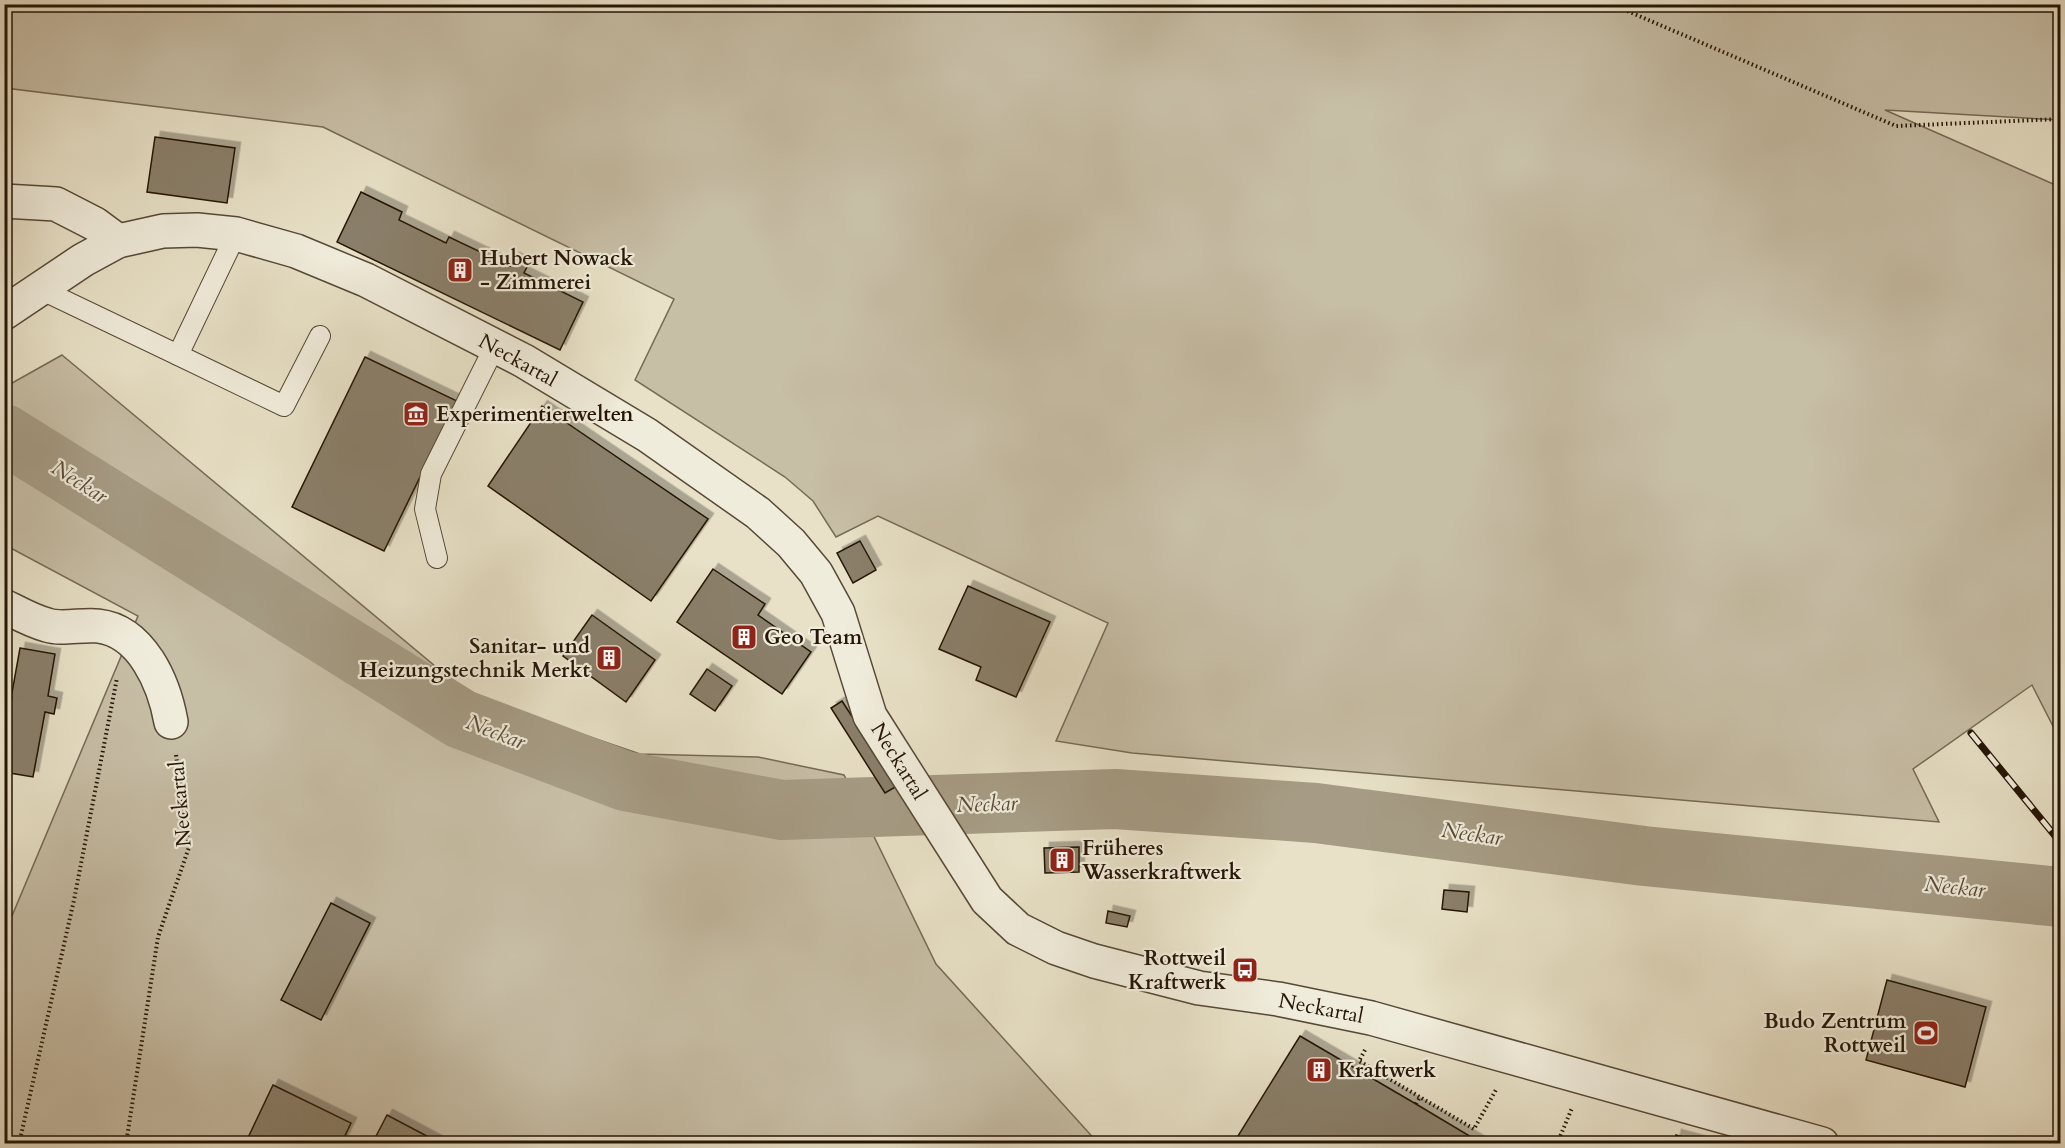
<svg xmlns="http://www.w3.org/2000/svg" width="2065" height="1148" font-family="Cardo,serif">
<defs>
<filter id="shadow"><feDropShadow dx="5.5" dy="-5.5" stdDeviation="0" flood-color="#0004"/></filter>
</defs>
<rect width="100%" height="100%" fill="#e8e1c7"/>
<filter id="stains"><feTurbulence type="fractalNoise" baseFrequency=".00333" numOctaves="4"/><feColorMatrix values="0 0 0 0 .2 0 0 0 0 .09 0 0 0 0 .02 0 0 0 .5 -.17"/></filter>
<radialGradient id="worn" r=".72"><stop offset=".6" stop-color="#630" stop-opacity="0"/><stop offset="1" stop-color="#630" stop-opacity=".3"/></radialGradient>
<!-- green -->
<g fill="#c7bea6" stroke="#766a56" stroke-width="1.5">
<polygon points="5,4 2060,5 2060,120 1885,110 2060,187 2060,740 2032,685 1913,769 1939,822 1132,753 1056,741 1108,623 878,516 836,537 813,501 785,477 635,380 674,299 323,127 5,88"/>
<polygon points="62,355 471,696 640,754 758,757 844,775 936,964 1098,1143 5,1143 4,935 138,616 5,545 5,387"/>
</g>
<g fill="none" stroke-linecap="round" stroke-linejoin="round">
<!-- river -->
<polyline stroke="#a69c85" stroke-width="60" points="4,434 461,719 625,781 782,810 1115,799 1316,813 1644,856 2060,897"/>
</g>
<!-- building -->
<g fill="#8a7f6a" stroke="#251506" stroke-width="1.5" filter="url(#shadow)">
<polygon points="155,137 235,148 227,203 147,192"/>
<polygon points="361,192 402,212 399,220 446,243 449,237 510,266 514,258 528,265 524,273 583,302 560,350 337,242"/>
<polygon points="365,357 457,401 384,551 292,507"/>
<polygon points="542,406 708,519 651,601 488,486"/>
<polygon points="860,541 876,570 853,583 837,553"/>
<polygon points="713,569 765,604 758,615 811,652 782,694 677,622"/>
<polygon points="968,586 1050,622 1016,697 976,680 981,667 939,649"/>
<polygon points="592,615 655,660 626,702 563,656"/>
<polygon points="20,648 55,654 48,696 57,698 54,714 45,712 33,777 4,772 4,737"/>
<polygon points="707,669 732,686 715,711 690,694"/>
<polygon points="4,696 12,697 4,737"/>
<polygon points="842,701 897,786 885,793 831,708"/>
<polygon points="1079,847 1079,872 1045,873 1044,848"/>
<polygon points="1444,890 1469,892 1467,912 1442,909"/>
<polygon points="331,903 370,923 321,1020 281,1000"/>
<polygon points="1108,911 1130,916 1127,927 1106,923"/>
<polygon points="1887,980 1986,1007 1965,1087 1866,1060"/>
<polygon points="1300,1036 1416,1104 1483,1144 1233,1144"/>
<polygon points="273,1085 351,1123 341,1144 245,1144"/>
<polygon points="387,1115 440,1143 440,1144 372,1144"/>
<polygon points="1676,1135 1709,1144 1674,1144"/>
</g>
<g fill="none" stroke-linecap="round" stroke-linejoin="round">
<!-- lane casing -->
<g stroke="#564836" stroke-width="22">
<g id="lane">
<polyline points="40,289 178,355 236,234"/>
<polyline points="178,355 284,406 320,336"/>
<polyline points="437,558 425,509 431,474 495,346"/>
</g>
</g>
<!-- street casing -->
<g stroke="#564836" stroke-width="36">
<g id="street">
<polyline points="4,201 56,204 95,224 118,241"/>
<polyline points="4,313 83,260 118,241 163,231 197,230 236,234 296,251 366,280 524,361 647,435 758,513 791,543 816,573 838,613 870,716 987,900 1018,929 1056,948 1094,961 1199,988 1278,999 1371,1018 1822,1144"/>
<path d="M 4,606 C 18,613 32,621 47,625 C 62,630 82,624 98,626 C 142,631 164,683 171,722"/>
</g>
</g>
<!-- path -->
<g stroke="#251506" stroke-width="4" stroke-dasharray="1.5 3" stroke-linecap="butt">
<polyline points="1611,4 1896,126 2060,119"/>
<polyline points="1365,1050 1359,1061 1474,1129 1497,1088"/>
<polyline points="1416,1104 1420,1097"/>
<polyline points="19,1144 74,900 117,678"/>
<polyline points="126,1144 158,937 189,847 176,755"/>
<polyline points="1557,1144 1572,1108"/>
</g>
<!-- lane -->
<use href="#lane" stroke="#f0ecdb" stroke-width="20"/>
<!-- street -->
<use href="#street" stroke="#f0ecdb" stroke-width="33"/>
<!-- rail casing -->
<g stroke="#251506" stroke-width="7">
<polyline id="rail" points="1971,733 2060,842"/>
</g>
<!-- rail -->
<use href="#rail" stroke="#f0ecdb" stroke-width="4.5" stroke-dasharray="14" stroke-linecap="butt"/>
</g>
<!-- icons -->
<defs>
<g id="building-square" transform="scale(1.35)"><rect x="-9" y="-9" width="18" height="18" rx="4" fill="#8f2418" stroke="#f0ecdb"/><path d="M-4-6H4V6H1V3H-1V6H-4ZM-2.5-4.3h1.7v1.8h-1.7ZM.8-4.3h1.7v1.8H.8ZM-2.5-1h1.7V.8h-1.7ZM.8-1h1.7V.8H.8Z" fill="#fff"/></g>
<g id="museum-square" transform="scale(1.35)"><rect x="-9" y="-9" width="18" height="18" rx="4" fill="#8f2418" stroke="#f0ecdb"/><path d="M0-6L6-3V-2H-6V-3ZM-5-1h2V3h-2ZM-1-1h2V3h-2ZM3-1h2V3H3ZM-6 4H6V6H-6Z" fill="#fff"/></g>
<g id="bus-square" transform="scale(1.35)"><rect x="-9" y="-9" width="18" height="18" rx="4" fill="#8f2418" stroke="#f0ecdb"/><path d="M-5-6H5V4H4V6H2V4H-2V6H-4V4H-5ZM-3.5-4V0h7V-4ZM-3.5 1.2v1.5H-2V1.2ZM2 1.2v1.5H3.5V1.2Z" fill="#fff"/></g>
<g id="stadium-square" transform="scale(1.35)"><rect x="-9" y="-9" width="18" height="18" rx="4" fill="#8f2418" stroke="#f0ecdb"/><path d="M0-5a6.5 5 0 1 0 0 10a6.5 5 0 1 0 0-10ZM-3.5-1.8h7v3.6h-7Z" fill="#fff"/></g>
</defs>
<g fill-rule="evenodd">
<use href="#building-square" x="460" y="270"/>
<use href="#museum-square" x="416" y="414"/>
<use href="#building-square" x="744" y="637"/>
<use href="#building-square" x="609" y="658"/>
<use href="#building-square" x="1062" y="860"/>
<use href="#bus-square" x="1245" y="970"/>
<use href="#stadium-square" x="1926" y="1033"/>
<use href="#building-square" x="1319" y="1070"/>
</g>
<g text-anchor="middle" stroke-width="4.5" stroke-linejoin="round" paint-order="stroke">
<!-- poi labels -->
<g font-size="21" font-weight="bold" fill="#251506" stroke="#f0ecdb" text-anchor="start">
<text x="480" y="265">Hubert Nowack<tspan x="480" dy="24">- Zimmerei</tspan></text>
<text x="436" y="421">Experimentierwelten</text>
<text x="764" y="644">Geo Team</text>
<text x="590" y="653" text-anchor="end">Sanitar- und<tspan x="590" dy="24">Heizungstechnik Merkt</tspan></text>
<text x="1082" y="855">Früheres<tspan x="1082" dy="24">Wasserkraftwerk</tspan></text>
<text x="1226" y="965" text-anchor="end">Rottweil<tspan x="1226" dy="24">Kraftwerk</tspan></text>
<text x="1906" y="1028" text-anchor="end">Budo Zentrum<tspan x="1906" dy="24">Rottweil</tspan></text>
<text x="1338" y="1077">Kraftwerk</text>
</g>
<!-- street labels -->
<g font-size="21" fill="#251506" stroke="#f0ecdb">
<text transform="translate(518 360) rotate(29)" y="7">Neckartal</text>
<text transform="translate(899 761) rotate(58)" y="7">Neckartal</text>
<text transform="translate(180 804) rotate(-95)" y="7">Neckartal</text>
<text transform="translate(1321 1008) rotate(11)" y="7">Neckartal</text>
</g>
<!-- water labels -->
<g font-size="22" font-style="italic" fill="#594b39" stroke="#f0ecdb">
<text transform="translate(80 481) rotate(32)" y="8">Neckar</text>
<text transform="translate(496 731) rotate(21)" y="8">Neckar</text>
<text transform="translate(987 803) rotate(-2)" y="8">Neckar</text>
<text transform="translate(1472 833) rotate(8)" y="8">Neckar</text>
<text transform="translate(1955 886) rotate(6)" y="8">Neckar</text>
</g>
</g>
<!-- margin -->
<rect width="2065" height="1148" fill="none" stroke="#e8e1c7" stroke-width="24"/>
<rect x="6" y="6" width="2053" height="1136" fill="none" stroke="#251506" stroke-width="3"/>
<rect x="12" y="12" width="2041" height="1124" fill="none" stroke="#251506" stroke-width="1.5"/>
<rect width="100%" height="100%" filter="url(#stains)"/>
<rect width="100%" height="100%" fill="url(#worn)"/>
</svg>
